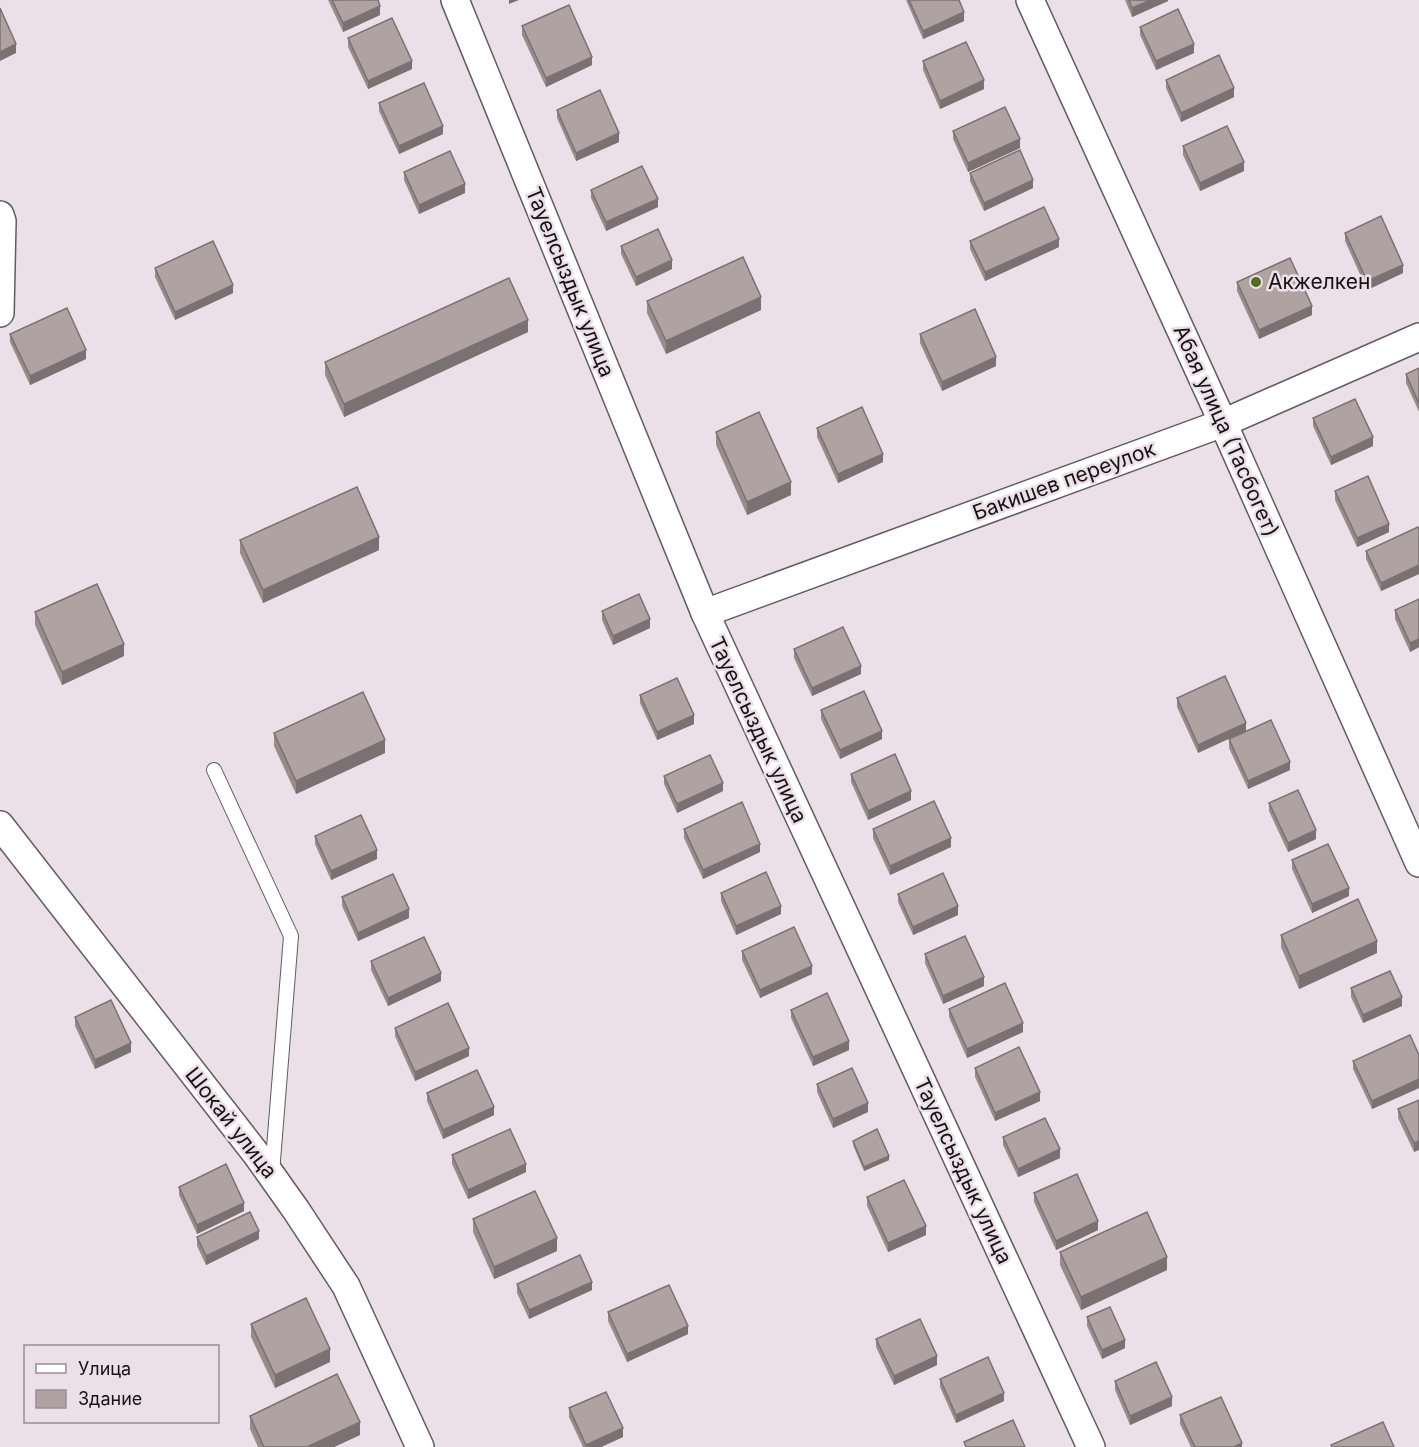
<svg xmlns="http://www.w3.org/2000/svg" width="1419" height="1447" font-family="Inter,sans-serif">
<rect width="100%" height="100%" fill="#ece0e8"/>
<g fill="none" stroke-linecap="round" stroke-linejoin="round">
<!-- service casing -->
<g stroke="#645a60" stroke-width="16">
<polyline id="service" points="214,770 291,936 272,1173"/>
</g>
<!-- minor casing -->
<g stroke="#645a60" stroke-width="30">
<g id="minor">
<polyline points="455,0 705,613 1091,1447"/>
<polyline points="1030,0 1223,423 1419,863"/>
<polyline points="0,215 2,221 0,313"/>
<polyline points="705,613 1223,423 1419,337"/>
<polyline points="0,825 257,1155 296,1210 346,1286 420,1447"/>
</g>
</g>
<!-- service -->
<use href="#service" stroke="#fff" stroke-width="14"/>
<!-- minor -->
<use href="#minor" stroke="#fff" stroke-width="27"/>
</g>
<!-- wall -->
<g fill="#978b8c">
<polygon points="328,0 378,0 380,15 343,32"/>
<polygon points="906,0 959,0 964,21 923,39"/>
<polygon points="1125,0 1168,0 1168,1 1132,17"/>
<polygon points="522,26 592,65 546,87 522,35"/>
<polygon points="1140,27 1194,53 1156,70 1140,35"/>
<polygon points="348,38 412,69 368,89 348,47"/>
<polygon points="923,61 984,89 940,109 923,70"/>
<polygon points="1166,80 1234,97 1181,122 1166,88"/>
<polygon points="379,103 443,134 399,154 379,111"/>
<polygon points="557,110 619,142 576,161 557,118"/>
<polygon points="953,131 1020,148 968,172 953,139"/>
<polygon points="1183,146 1244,171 1200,191 1183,155"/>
<polygon points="404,172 465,193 419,214 404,180"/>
<polygon points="970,173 1033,188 984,211 970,181"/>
<polygon points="591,190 658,207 606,231 591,198"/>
<polygon points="1345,233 1403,273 1367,290 1345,241"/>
<polygon points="970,241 1059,247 985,281 970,249"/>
<polygon points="621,246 672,269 636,286 621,254"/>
<polygon points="155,268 233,293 175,320 155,277"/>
<polygon points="1237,282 1312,315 1259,339 1237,291"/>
<polygon points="647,301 761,310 666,354 647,313"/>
<polygon points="528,332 344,417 325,375 325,362"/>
<polygon points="10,334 86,359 30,385 10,342"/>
<polygon points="920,334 996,366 942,391 920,343"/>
<polygon points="1419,368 1419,412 1406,383 1406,374"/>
<polygon points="1313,418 1373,446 1331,465 1313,426"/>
<polygon points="817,428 883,462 838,483 817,437"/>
<polygon points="716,432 791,495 747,515 716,445"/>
<polygon points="1335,491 1389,532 1357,547 1335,500"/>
<polygon points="1419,529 1419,574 1381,591 1366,559 1366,551"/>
<polygon points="240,540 379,550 263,603 240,553"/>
<polygon points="1419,599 1419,647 1410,652 1395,619 1395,610"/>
<polygon points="602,611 650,628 613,645 602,620"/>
<polygon points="35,612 124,656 62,685 35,625"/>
<polygon points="794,649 861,674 812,696 794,658"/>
<polygon points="1225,676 1198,753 1177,707 1177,698"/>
<polygon points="640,695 694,724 657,740 640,703"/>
<polygon points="821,710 882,739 840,759 821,719"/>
<polygon points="274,733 385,753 296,794 274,746"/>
<polygon points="1229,739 1290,770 1248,789 1229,748"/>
<polygon points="851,774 911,800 868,820 851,782"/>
<polygon points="664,776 723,791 677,813 664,784"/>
<polygon points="1269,803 1316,839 1288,852 1269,811"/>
<polygon points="684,829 760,852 703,879 684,838"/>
<polygon points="873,829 951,847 890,875 873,838"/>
<polygon points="315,836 377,859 331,880 315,844"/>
<polygon points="1292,860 1349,896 1312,913 1292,869"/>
<polygon points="721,893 781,914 736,935 721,901"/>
<polygon points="898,894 958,915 913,935 898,902"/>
<polygon points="342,897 409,918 358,941 342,906"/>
<polygon points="1281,935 1377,953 1299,989 1281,947"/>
<polygon points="742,951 812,974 760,998 742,960"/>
<polygon points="925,954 984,986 943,1004 925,963"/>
<polygon points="371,961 441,981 388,1006 371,970"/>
<polygon points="1351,988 1402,1006 1363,1023 1351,997"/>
<polygon points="949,1009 1023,1032 967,1058 949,1017"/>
<polygon points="791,1010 849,1050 813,1066 791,1018"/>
<polygon points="75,1017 131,1052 95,1069 75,1026"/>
<polygon points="395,1028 469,1056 415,1081 395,1036"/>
<polygon points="1419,1055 1419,1088 1372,1109 1353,1069 1353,1061"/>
<polygon points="975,1068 1040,1101 995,1121 975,1077"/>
<polygon points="817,1084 868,1112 833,1128 817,1092"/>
<polygon points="427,1093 494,1115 443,1139 427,1101"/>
<polygon points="1419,1100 1414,1152 1398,1118 1398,1109"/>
<polygon points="1003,1137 1060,1158 1018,1177 1003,1145"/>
<polygon points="853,1141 889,1160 864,1171 853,1145"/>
<polygon points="452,1155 526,1172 468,1199 452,1164"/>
<polygon points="179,1187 244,1211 197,1234 179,1195"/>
<polygon points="1034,1193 1098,1230 1056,1250 1034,1202"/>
<polygon points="867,1197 926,1235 888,1252 867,1206"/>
<polygon points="473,1219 557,1251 494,1279 473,1232"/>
<polygon points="197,1237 259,1239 206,1265 197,1246"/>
<polygon points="1060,1252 1167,1270 1081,1310 1060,1265"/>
<polygon points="517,1284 592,1290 529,1319 517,1293"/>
<polygon points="608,1312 688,1334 627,1362 608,1321"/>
<polygon points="1087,1317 1125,1348 1102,1359 1087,1326"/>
<polygon points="251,1324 330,1362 275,1388 251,1337"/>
<polygon points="876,1339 937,1365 894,1385 876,1347"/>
<polygon points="940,1379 1004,1401 956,1423 940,1387"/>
<polygon points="1115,1381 1172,1406 1130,1425 1115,1390"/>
<polygon points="569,1408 623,1437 601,1447 583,1447 569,1417"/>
<polygon points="1180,1415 1242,1447 1191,1447 1180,1424"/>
<polygon points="250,1416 360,1435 334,1447 258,1447 250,1429"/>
</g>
<!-- shaded-wall -->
<g fill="#7b7172">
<polygon points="509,0 519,0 509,4"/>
<polygon points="1151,0 1168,0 1168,1 1132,17 1132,8"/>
<polygon points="380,6 380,15 343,32 343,23"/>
<polygon points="964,12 964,21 923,39 923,31"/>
<polygon points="16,44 16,53 0,61 0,52"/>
<polygon points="1194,44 1194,53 1156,70 1156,61"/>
<polygon points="592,57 592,65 546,87 546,78"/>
<polygon points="412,61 412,69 368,89 368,81"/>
<polygon points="984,80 984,89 940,109 940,101"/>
<polygon points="1234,88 1234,97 1181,122 1181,113"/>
<polygon points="443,126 443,134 399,154 399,146"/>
<polygon points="619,133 619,142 576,161 576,153"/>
<polygon points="1020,139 1020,148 968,172 968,163"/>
<polygon points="1244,162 1244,171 1200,191 1200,183"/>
<polygon points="1033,180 1033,188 984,211 984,203"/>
<polygon points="465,184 465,193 419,214 419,205"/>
<polygon points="658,199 658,207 606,231 606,222"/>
<polygon points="1059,239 1059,247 985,281 985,272"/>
<polygon points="672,260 672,269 636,286 636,277"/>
<polygon points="1403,265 1403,273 1367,290 1367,281"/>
<polygon points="233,285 233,293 175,320 175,312"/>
<polygon points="761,297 761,310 666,354 666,341"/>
<polygon points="1312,306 1312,315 1259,339 1259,330"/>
<polygon points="528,320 528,332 344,417 344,404"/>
<polygon points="86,350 86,359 30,385 30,376"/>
<polygon points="996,357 996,366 942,391 942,382"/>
<polygon points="1373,437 1373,446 1331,465 1331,457"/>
<polygon points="883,454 883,462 838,483 838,474"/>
<polygon points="791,482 791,495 747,515 747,502"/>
<polygon points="1389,524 1389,532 1357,547 1357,538"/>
<polygon points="379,537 379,550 263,603 263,590"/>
<polygon points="1419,565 1419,574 1381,591 1381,583"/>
<polygon points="650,619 650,628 613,645 613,636"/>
<polygon points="1419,639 1419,647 1410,652 1410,643"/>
<polygon points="124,644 124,656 62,685 62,672"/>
<polygon points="861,666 861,674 812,696 812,688"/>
<polygon points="694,715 694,724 657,740 657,732"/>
<polygon points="1246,723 1246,731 1198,753 1198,745"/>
<polygon points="882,731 882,739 840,759 840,750"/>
<polygon points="385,740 385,753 296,794 296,781"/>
<polygon points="1290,762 1290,770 1248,789 1248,781"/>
<polygon points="723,783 723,791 677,813 677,804"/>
<polygon points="911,791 911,800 868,820 868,811"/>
<polygon points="1316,830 1316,839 1288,852 1288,843"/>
<polygon points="951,838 951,847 890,875 890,866"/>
<polygon points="760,844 760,852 703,879 703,870"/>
<polygon points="377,850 377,859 331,880 331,871"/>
<polygon points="1349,888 1349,896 1312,913 1312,904"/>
<polygon points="781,906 781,914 736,935 736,926"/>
<polygon points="958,906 958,915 913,935 913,927"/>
<polygon points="409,909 409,918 358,941 358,933"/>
<polygon points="1377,941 1377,953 1299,989 1299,976"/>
<polygon points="812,966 812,974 760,998 760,990"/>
<polygon points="441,973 441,981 388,1006 388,998"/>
<polygon points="984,977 984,986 943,1004 943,996"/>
<polygon points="1402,997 1402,1006 1363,1023 1363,1015"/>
<polygon points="1023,1023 1023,1032 967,1058 967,1049"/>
<polygon points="849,1041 849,1050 813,1066 813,1057"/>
<polygon points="131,1043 131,1052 95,1069 95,1060"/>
<polygon points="469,1048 469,1056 415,1081 415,1072"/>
<polygon points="1419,1079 1419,1088 1372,1109 1372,1101"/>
<polygon points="1040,1092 1040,1101 995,1121 995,1113"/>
<polygon points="868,1103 868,1112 833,1128 833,1119"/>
<polygon points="494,1107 494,1115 443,1139 443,1130"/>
<polygon points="1419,1141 1419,1150 1414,1152 1414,1143"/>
<polygon points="1060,1149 1060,1158 1018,1177 1018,1169"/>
<polygon points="889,1156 889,1160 864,1171 864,1167"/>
<polygon points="526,1164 526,1172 468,1199 468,1190"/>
<polygon points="244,1203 244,1211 197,1234 197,1225"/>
<polygon points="1098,1221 1098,1230 1056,1250 1056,1241"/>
<polygon points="926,1226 926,1235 888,1252 888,1243"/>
<polygon points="259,1231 259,1239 206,1265 206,1256"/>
<polygon points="557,1238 557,1251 494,1279 494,1267"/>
<polygon points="1167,1257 1167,1270 1081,1310 1081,1297"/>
<polygon points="592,1282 592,1290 529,1319 529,1310"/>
<polygon points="688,1326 688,1334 627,1362 627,1354"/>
<polygon points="1125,1340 1125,1348 1102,1359 1102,1350"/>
<polygon points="330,1349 330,1362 275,1388 275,1375"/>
<polygon points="937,1356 937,1365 894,1385 894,1376"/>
<polygon points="1004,1393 1004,1401 956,1423 956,1415"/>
<polygon points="1172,1397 1172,1406 1130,1425 1130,1416"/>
<polygon points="360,1422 360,1435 334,1447 307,1447"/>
<polygon points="623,1428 623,1437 601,1447 586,1447 586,1445"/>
<polygon points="1242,1443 1242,1447 1234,1447"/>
</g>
<!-- building -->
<g fill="#b0a2a3" stroke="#7b7172" stroke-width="1.5">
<polygon points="332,0 378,0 380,6 343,23"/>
<polygon points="909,0 959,0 964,12 923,31"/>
<polygon points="1129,0 1151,0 1132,8"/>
<polygon points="569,5 592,57 546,78 522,26"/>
<polygon points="0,8 16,44 0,52"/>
<polygon points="1178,9 1194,44 1156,61 1140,27"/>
<polygon points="392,18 412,61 368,81 348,38"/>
<polygon points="966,42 984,80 940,101 923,61"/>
<polygon points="1219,55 1234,88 1181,113 1166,80"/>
<polygon points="424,83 443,126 399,146 379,103"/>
<polygon points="600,90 619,133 576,153 557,110"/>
<polygon points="1005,107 1020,139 968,163 953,131"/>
<polygon points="1227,126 1244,162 1200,183 1183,146"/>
<polygon points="1020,150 1033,180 984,203 970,173"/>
<polygon points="450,151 465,184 419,205 404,172"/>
<polygon points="642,166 658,199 606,222 591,190"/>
<polygon points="1044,207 1059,239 985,272 970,241"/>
<polygon points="1381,216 1403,265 1367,281 1345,233"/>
<polygon points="658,229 672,260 636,277 621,246"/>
<polygon points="213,241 233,285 175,312 155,268"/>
<polygon points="743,257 761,297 666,341 647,301"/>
<polygon points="1290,258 1312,306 1259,330 1237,282"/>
<polygon points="509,278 528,320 344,404 325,362"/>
<polygon points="67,308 86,350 30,376 10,334"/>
<polygon points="975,309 996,357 942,382 920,334"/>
<polygon points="1419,368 1419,404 1406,374"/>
<polygon points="1355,399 1373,437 1331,457 1313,418"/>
<polygon points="862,407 883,454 838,474 817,428"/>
<polygon points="759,412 791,482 747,502 716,432"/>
<polygon points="1368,476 1389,524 1357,538 1335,491"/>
<polygon points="357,487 379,537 263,590 240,540"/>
<polygon points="1418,527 1419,529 1419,565 1381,583 1366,551"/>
<polygon points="97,584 124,644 62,672 35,612"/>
<polygon points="639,594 650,619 613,636 602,611"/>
<polygon points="1419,599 1419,639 1410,643 1395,610"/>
<polygon points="843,627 861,666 812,688 794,649"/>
<polygon points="1225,676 1246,723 1198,745 1177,698"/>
<polygon points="677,678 694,715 657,732 640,695"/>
<polygon points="864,691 882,731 840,750 821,710"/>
<polygon points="363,692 385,740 296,781 274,733"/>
<polygon points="1271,720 1290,762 1248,781 1229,739"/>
<polygon points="895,754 911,791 868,811 851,774"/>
<polygon points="710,755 723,783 677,804 664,776"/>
<polygon points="1298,790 1316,830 1288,843 1269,803"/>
<polygon points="934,801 951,838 890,866 873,829"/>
<polygon points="742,802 760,844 703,870 684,829"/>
<polygon points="361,815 377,850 331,871 315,836"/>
<polygon points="1328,844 1349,888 1312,904 1292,860"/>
<polygon points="766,872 781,906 736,926 721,893"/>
<polygon points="943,873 958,906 913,927 898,894"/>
<polygon points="393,874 409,909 358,933 342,897"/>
<polygon points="1358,899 1377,941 1299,976 1281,935"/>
<polygon points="794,927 812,966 760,990 742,951"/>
<polygon points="965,936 984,977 943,996 925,954"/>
<polygon points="424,937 441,973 388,998 371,961"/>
<polygon points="1390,971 1402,997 1363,1015 1351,988"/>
<polygon points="1005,983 1023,1023 967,1049 949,1009"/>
<polygon points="827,993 849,1041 813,1057 791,1010"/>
<polygon points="111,1000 131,1043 95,1060 75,1017"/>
<polygon points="448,1003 469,1048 415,1072 395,1028"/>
<polygon points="1410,1035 1419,1055 1419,1079 1372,1101 1353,1061"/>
<polygon points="1019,1047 1040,1092 995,1113 975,1068"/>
<polygon points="852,1068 868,1103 833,1119 817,1084"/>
<polygon points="477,1070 494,1107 443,1130 427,1093"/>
<polygon points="1419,1100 1419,1141 1414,1143 1398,1109"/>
<polygon points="1045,1118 1060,1149 1018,1169 1003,1137"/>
<polygon points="510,1129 526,1164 468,1190 452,1155"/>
<polygon points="877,1129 889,1156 864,1167 853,1141"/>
<polygon points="226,1164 244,1203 197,1225 179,1187"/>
<polygon points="1077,1174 1098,1221 1056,1241 1034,1193"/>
<polygon points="904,1180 926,1226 888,1243 867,1197"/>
<polygon points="535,1191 557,1238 494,1267 473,1219"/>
<polygon points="250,1212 259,1231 206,1256 197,1237"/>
<polygon points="1147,1212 1167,1257 1081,1297 1060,1252"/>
<polygon points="580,1255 592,1282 529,1310 517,1284"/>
<polygon points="669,1285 688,1326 627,1354 608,1312"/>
<polygon points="306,1298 330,1349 275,1375 251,1324"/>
<polygon points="1110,1307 1125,1340 1102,1350 1087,1317"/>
<polygon points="920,1319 937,1356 894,1376 876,1339"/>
<polygon points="988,1357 1004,1393 956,1415 940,1379"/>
<polygon points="1156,1362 1172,1397 1130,1416 1115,1381"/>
<polygon points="337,1374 360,1422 307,1447 264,1447 250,1416"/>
<polygon points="606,1392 623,1428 586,1445 569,1408"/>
<polygon points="1221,1397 1242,1443 1234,1447 1195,1447 1180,1415"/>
<polygon points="1013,1420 1025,1447 966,1447 964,1442"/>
<polygon points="1383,1422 1394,1447 1332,1447 1331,1445"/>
</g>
<!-- markers -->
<circle fill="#516d21" stroke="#ece0e8" stroke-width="2" cx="1256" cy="282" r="6"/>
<g text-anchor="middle" stroke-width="5" stroke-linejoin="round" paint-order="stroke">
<!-- street labels -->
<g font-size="21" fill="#171315" stroke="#ece0e8">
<text transform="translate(570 282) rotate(68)" y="7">Тауелсыздык улица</text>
<text transform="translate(1226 431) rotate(66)" y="7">Абая улица (Тасбогет)</text>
<text transform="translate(1064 481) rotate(-20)" y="7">Бакишев переулок</text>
<text transform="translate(758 730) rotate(65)" y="7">Тауелсыздык улица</text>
<text transform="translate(231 1123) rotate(52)" y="7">Шокай улица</text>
<text transform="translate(963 1171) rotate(65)" y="7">Тауелсыздык улица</text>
</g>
<!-- poi labels -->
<g font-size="21" fill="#171315" stroke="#ece0e8" text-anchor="start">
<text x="1268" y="289">Акжелкен</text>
</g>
</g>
<!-- legend -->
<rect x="24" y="1345" width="195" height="78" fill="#ece0e8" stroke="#978e94" stroke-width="1.5"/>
<rect x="36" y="1364" width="30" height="9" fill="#ffffff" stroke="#978e94" stroke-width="1.5"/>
<text x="78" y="1375" font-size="18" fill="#171315">Улица</text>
<rect x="36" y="1390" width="30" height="18" fill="#b0a2a3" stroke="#978e94" stroke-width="1.5"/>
<text x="78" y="1405" font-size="18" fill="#171315">Здание</text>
</svg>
